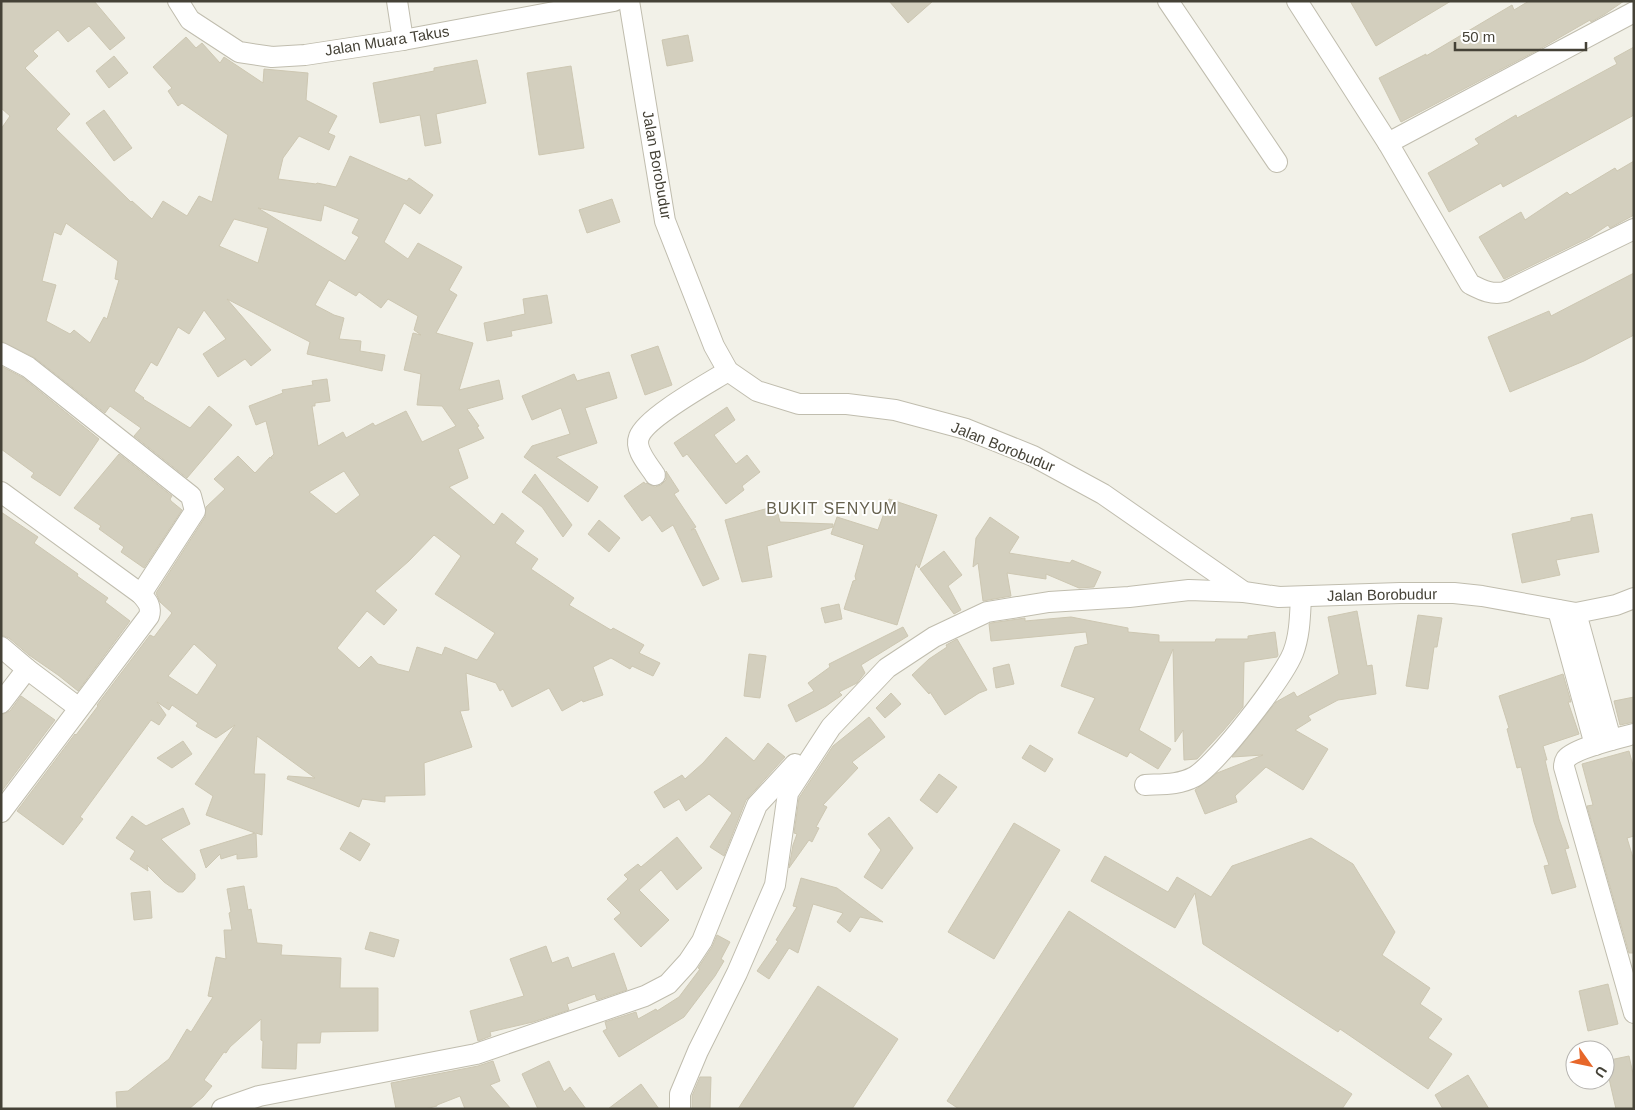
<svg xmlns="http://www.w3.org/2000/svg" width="1635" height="1110" font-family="Helvetica,sans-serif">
<rect width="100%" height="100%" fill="#f2f1e8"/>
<!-- building -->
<g fill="#d3cfbe" stroke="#cdc7b2" fill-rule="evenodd">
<path d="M 1,1 L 94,1 L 125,38 L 110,50 L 89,26 L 68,42 L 58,30 L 33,51 L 38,56 L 25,68 L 70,114 L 56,129 L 131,202 L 132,201 L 152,219 L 163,201 L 187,216 L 199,196 L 212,202 L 228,135 L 182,103 L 178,106 L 168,91 L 172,88 L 153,67 L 186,37 L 196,48 L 202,43 L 220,63 L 224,57 L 263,83 L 264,69 L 308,73 L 306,100 L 337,116 L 328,133 L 335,136 L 329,150 L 299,136 L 283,158 L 278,179 L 316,184 L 317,183 L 336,187 L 350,156 L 407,181 L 409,178 L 433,195 L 420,214 L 404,203 L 384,242 L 408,259 L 418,243 L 462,267 L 449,290 L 457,295 L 436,333 L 473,343 L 459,390 L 499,380 L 503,399 L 467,409 L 479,426 L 477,427 L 484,438 L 458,449 L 468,478 L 449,487 L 494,525 L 502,513 L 524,531 L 515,543 L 538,559 L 531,569 L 574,598 L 569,605 L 611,630 L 613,628 L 644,645 L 639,653 L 660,663 L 653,676 L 632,666 L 630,669 L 611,658 L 593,667 L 603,695 L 583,702 L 582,700 L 562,711 L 549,688 L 512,707 L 503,689 L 500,691 L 496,683 L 466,673 L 469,710 L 460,711 L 472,747 L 424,763 L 425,795 L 385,796 L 385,802 L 362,799 L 359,807 L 287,779 L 288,776 L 315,778 L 257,736 L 254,774 L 265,774 L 262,835 L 256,833 L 257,857 L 237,859 L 237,854 L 221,859 L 220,854 L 206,868 L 200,850 L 255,833 L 206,815 L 213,796 L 195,784 L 235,725 L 216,738 L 196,726 L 198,723 L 172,705 L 169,710 L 157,702 L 166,715 L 159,725 L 151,720 L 80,817 L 83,819 L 63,845 L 17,811 L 75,734 L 76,735 L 98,706 L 97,705 L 150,635 L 154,637 L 172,613 L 160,602 L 156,593 L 205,517 L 206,507 L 225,489 L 214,479 L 238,456 L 255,473 L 270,457 L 272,459 L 271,457 L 274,454 L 266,421 L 256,425 L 249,406 L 283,393 L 282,390 L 313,385 L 312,381 L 327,379 L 330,401 L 315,403 L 315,406 L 312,406 L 318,446 L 343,432 L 346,438 L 373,423 L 375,426 L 406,411 L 422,442 L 456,426 L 442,406 L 417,405 L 421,374 L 404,370 L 413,333 L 421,335 L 414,330 L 418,316 L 388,299 L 381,308 L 359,292 L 356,296 L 329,280 L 315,305 L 334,315 L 344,318 L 339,339 L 361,341 L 360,351 L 385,355 L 382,371 L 307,354 L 310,342 L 227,299 L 271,350 L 251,366 L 245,359 L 218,377 L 203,354 L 226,339 L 204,310 L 189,334 L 178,327 L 157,366 L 151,362 L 134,391 L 144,398 L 143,399 L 190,428 L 209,406 L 232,425 L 187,478 L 134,436 L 141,428 L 110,406 L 105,413 L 35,358 L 1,341 L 1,129 L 10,116 L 1,108 ZM 324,205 L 359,219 L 352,233 L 359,237 L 345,261 L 258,208 L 321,221 ZM 234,219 L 268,228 L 258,263 L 219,246 ZM 66,223 L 118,261 L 115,279 L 119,280 L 107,319 L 104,317 L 90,343 L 74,330 L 70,334 L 46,321 L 56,285 L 42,281 L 54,232 L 61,235 ZM 344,471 L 360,495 L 336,514 L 309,492 ZM 434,535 L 461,556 L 435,594 L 495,633 L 477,660 L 445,647 L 442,655 L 417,647 L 409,672 L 378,664 L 371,656 L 359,668 L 337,648 L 367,611 L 384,625 L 397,610 L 375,591 L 409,561 ZM 194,644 L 217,665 L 197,695 L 168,676 Z"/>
<polygon points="889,1 933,1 908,23"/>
<polygon points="1350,1 1451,1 1376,46"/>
<polygon points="1529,1 1624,1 1605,14 1591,22 1590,20 1538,50 1401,122 1379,78 1426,54 1426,56 1512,5 1514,10"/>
<polygon points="688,35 693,61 667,66 662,40"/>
<polygon points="1634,47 1634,115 1503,187 1501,183 1449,212 1428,173 1479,144 1475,139 1516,115 1517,118 1617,64 1614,58"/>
<polygon points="114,56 128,73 109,88 96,71"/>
<polygon points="477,60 486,103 436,114 441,143 425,146 420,115 380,123 373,83 434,71 434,68"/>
<polygon points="571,66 584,148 539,155 527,73"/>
<polygon points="104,110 132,148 114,161 86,123"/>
<polygon points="1634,161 1634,215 1610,228 1608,225 1590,237 1504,279 1479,237 1521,212 1525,220 1567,192 1570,195 1615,168 1617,171"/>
<polygon points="612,199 620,222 587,233 579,210"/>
<polygon points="1634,273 1634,335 1584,361 1510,392 1488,337 1549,311 1551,316"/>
<polygon points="547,295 552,323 511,331 512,336 487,341 484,323 525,314 523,299"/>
<polygon points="658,346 672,385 645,395 631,355"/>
<polygon points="1,366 22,377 99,439 60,496 31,477 34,473 1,449"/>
<polygon points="609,372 617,398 585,408 597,443 556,457 598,487 588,502 524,457 532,446 570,434 561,408 532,420 522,396 574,374 577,381"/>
<polygon points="727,407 735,420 714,435 736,464 747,455 760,472 742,486 744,490 726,504 687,454 683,457 674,443"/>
<polygon points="119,454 172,496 170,499 171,501 182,510 144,568 121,552 124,547 99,529 101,526 74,508"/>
<polygon points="666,471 679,491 674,494 696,527 691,530 695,529 719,579 703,586 673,525 662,532 650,515 642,521 624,496 644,482 645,484 647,483 655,487 661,485 666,480"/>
<polygon points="535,474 572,525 563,537 542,507 522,492"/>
<polygon points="889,499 937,515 919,568 916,564 897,625 844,609 853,581 856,580 855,576 864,545 831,534 837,517 878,530"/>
<polygon points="776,506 780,522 833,524 833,527 767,546 772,577 742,582 725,520"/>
<polygon points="1,512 38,537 34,543 78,574 77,576 108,598 105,602 130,621 78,691 58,675 29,655 9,638 1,635"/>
<polygon points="1592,514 1599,552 1556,560 1560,575 1522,583 1512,534 1571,521 1571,518"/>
<polygon points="990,517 1019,537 1009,553 1070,563 1072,560 1101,572 1094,587 1079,588 1046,574 1046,579 1007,573 1011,596 983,601 978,563 973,567 976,538"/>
<polygon points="599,520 620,538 609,552 588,534"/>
<polygon points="944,551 962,575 948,586 961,610 954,614 920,569"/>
<polygon points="839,604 842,619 825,623 821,608"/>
<polygon points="1357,611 1367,666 1372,665 1376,694 1338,700 1308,716 1311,720 1295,730 1328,749 1303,790 1266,767 1235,796 1237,802 1205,814 1195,790 1217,773 1263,755 1232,757 1276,702 1294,692 1297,697 1339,674 1328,617"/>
<polygon points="1418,615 1442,618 1437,647 1434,647 1428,689 1406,686"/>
<polygon points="1071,617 1128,628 1128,632 1159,635 1159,642 1215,642 1216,639 1248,639 1248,636 1275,632 1278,655 1277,657 1244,662 1243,707 1223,731 1197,759 1184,760 1183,730 1175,742 1173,649 1139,730 1171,749 1158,769 1130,752 1127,757 1078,733 1095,698 1061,686 1075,647 1088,644 1086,632 991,641 989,624 991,623 1025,618 1025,621"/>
<polygon points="903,627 908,636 861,665 865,673 857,683 839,692 842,695 826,706 796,722 788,705 814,691 808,683 830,667 829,664"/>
<polygon points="957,639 987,690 979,693 945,715 930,692 929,694 912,675 929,659 947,647 946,645"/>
<polygon points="749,654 766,656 760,698 744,696"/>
<polygon points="1009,664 1014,684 996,688 993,668"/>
<polygon points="1563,674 1571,702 1568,702 1579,734 1543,746 1547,760 1545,760 1559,819 1569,848 1565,849 1576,887 1552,894 1544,866 1549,865 1534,822 1521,767 1517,768 1507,729 1509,728 1499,696"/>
<polygon points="891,693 901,704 885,718 876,708"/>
<polygon points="21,696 55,720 1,792 1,715 10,711"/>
<polygon points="1634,697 1634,722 1620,725 1614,701"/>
<polygon points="869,717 885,737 852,762 858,768 823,805 827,807 816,827 819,828 812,842 809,840 789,868 793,845 797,834 794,833 799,798 833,746"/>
<polygon points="726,737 754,761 768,743 785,757 746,800 724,856 710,847 732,813 709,794 686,811 679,799 664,808 654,792 682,775 685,779 703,763"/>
<polygon points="183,741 192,754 172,768 157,758"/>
<polygon points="1030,745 1053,759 1045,772 1022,758"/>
<polygon points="1629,751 1634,769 1634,836 1627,838 1634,861 1634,953 1629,953 1587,806 1593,805 1582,764"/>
<polygon points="939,774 957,787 937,813 920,800"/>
<polygon points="183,808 190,824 161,839 195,874 195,879 183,892 178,892 164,882 147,865 148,871 130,859 135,851 116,838 132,816 146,826"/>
<polygon points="889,817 913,848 882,889 864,877 881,850 868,834"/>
<polygon points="1014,823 1060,850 994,959 948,932"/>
<polygon points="350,832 370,844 360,861 340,849"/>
<polygon points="677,837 702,868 677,890 661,870 639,890 669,920 641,947 614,919 621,913 607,899 628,879 624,875 638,864 641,867"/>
<polygon points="1311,838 1353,864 1395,932 1382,955 1430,988 1420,1004 1442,1019 1428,1038 1452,1054 1428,1089 1340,1029 1338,1032 1203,944 1195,893 1175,928 1091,881 1105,856 1168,892 1177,877 1211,897 1232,866"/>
<polygon points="801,878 837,888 883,922 860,917 850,932 837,922 843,913 813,904 798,953 789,948 769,979 757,971 778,941 776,940 797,907 793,906"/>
<polygon points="244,886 248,910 251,909 257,943 282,945 281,955 341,958 340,988 378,988 378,1031 321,1032 320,1043 297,1043 296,1069 262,1068 263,1041 261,1040 261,1019 230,1047 226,1053 224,1052 204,1080 212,1086 203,1097 189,1109 117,1109 116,1092 128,1091 169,1059 187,1029 191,1032 213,997 208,996 216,957 226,959 224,930 232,930 229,913 231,912 227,889"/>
<polygon points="150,891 152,918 134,920 131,893"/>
<polygon points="1069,911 1352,1094 1342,1109 959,1109 947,1101"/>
<polygon points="370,932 399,940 394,957 365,949"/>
<polygon points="717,935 730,942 721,959 724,961 715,976 684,1017 619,1057 603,1031 607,1029 605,1022 636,1012 638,1019 656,1009 657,1011 679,997 700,969 698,968 712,947"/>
<polygon points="546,946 552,963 568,957 572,968 614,953 627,990 597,1000 595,994 567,1004 569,1010 533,1022 490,1032 491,1036 478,1041 470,1011 524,996 510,959"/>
<polygon points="1608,984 1618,1024 1588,1031 1579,991"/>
<polygon points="818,986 898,1039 852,1109 738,1109"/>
<polygon points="1629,1056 1634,1078 1634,1109 1616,1109 1605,1061"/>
<polygon points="493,1061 500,1081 490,1085 511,1109 465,1109 460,1096 437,1105 437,1106 425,1109 396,1109 391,1083 478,1066"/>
<polygon points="549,1061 564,1092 570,1087 586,1109 538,1109 522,1074"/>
<polygon points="1468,1075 1489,1109 1443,1109 1435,1095"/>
<polygon points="700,1077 711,1077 710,1109 692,1109 692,1096"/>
<polygon points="641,1084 659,1109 608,1109"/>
</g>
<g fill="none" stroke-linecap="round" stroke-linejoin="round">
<!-- street casing -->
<g stroke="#c0bdae" stroke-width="22">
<g id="street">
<polyline points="178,1 190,20 239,52 272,57 305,55 403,40 614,1"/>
<polyline points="397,1 403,40"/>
<polyline points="629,1 665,221 714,346 728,371 757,391 799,404 847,404 895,410 966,429 1033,456 1103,494 1244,592 1279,597 1400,593 1454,593 1482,596 1576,613 1616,605 1634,598"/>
<polyline points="1168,1 1277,162"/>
<polyline points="1297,1 1388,143"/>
<path d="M 1634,12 L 1388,143 L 1470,284 C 1482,290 1491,295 1505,292 L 1634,229"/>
<polyline points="1,353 28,367 191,496 195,511 141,594"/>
<path d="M 655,475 C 649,465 634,450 639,437 C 646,417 709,383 728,371"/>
<path d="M 1,492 L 141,594 C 147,601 152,606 149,616 L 1,812"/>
<polyline points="1558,610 1595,745"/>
<polyline points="1576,613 1611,740"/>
<polyline points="1,647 27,669 79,708"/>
<polyline points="1,703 27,669"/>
<path d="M 1634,734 C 1619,738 1575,748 1566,759 C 1564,762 1564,764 1564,767 L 1634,1013"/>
<path d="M 1145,785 C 1162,784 1179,785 1194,777 C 1216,765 1283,678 1293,653 C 1300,635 1300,615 1301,597"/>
<polyline points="222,1109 259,1096 476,1054 645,996 668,984 688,962 702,941 757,805 795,764"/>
<polyline points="680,1109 680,1094 698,1051 737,973 775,885 788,793 831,727 887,668 934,637 987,612 1049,602 1129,597 1189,590 1244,592"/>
</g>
</g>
<!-- street -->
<use href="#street" stroke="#fff" stroke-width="20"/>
</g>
<g text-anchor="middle" stroke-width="4" stroke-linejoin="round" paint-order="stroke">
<!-- street labels -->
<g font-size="15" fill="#454237" stroke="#fff">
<text transform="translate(387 41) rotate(-9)" y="5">Jalan Muara Takus</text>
<text transform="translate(657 165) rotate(80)" y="5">Jalan Borobudur</text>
<text transform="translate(1003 447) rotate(22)" y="5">Jalan Borobudur</text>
<text transform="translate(1382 595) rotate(-1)" y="5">Jalan Borobudur</text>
</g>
<!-- neighbourhood labels -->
<g font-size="16" letter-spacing="1" fill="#67624f" stroke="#fff">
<text x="832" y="514">BUKIT SENYUM</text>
</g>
</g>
<!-- border -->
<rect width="1635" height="1110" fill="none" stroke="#454237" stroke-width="5"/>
<!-- north arrow -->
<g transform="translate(1590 1065) rotate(123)"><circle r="24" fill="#ffffff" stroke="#b5b3af"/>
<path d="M0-4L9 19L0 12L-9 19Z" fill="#e7672a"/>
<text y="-8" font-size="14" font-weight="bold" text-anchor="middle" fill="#454237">U</text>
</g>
<!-- scale -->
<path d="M1455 42v8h131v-8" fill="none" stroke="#454237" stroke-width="2.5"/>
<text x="1462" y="42" font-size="15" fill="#454237" stroke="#ffffff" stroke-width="4" paint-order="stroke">50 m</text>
</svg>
